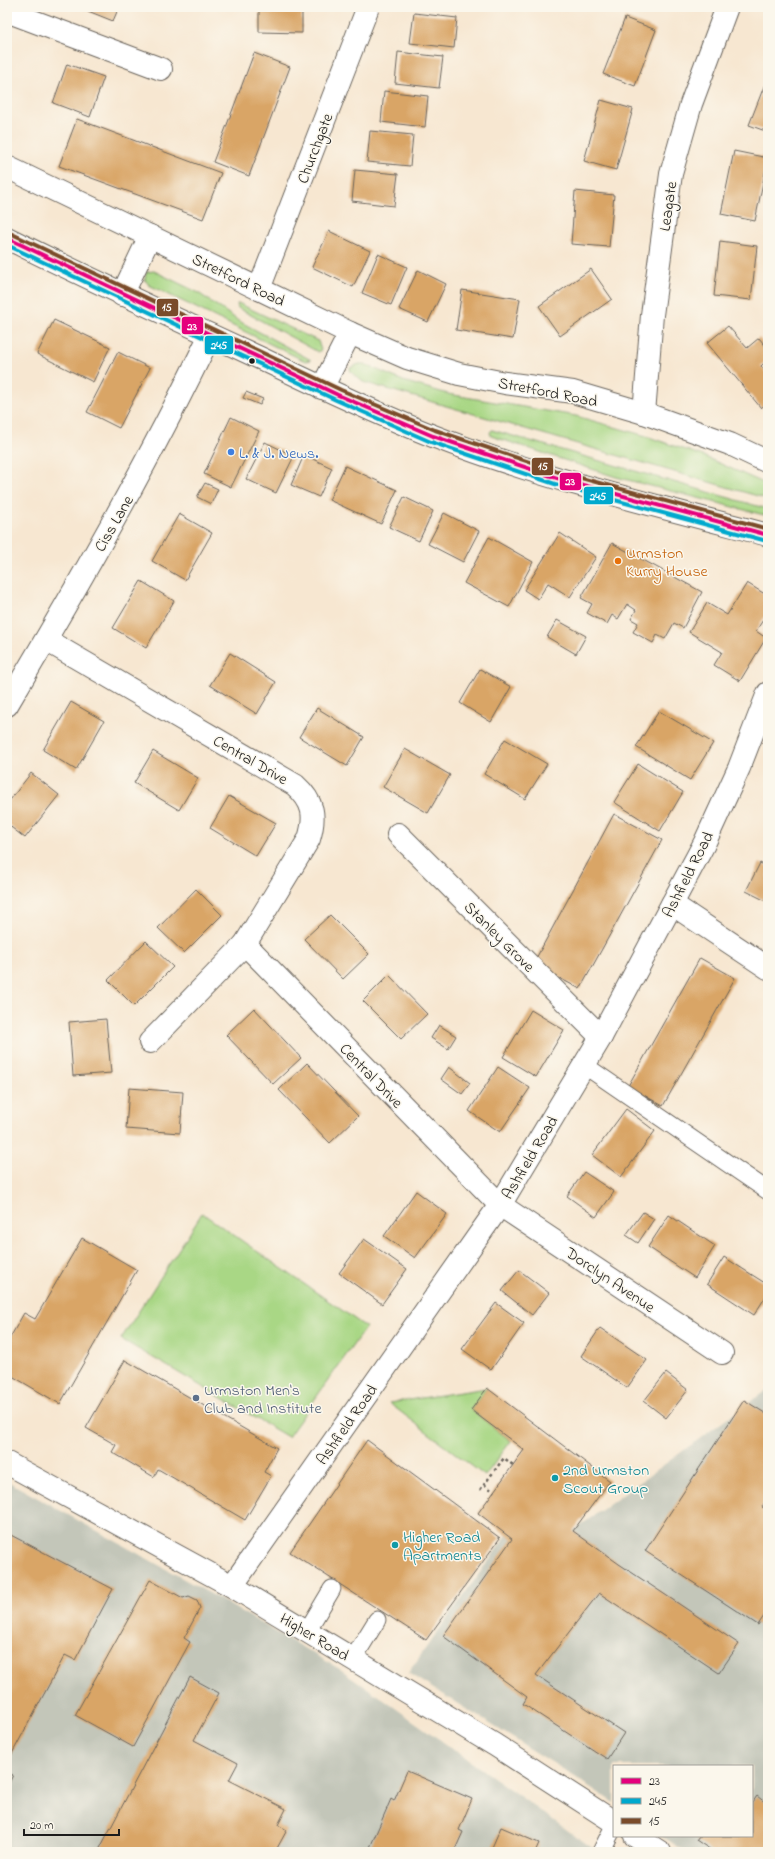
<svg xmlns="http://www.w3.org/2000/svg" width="775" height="1859" font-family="'Indie Flower',sans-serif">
<rect width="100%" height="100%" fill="#fbf7ec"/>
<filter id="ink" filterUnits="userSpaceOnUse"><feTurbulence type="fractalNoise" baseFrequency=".025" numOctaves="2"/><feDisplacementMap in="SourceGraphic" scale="8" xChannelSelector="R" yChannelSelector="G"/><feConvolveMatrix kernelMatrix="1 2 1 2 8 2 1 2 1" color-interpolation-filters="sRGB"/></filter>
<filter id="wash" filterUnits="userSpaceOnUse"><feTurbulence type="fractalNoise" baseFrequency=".012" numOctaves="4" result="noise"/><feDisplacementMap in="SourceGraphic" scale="16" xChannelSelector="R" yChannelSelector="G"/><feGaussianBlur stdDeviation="0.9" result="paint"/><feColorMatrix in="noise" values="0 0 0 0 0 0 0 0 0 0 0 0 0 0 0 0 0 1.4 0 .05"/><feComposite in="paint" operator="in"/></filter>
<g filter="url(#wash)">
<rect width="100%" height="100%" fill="#f7e7d1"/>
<!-- industrial -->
<g fill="#c3c6b9">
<polygon points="768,1389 768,1852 686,1852 662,1836 752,1836 752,1766 614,1766 614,1803 566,1771 408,1673 507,1535 547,1565 573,1531"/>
<polygon points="7,1481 209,1593 343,1671 598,1852 7,1852"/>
</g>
<!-- green -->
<g fill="#a9d785" stroke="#627a50">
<polygon points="154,271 197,292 239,321 311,360 305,361 149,285 145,280 146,272"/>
<polygon points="238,303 318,341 321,350 318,352 238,308 237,305"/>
<polygon points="359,364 364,364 403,381 448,394 576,416 646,436 703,456 768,485 768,499 363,382 351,372 350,368"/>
<polygon points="492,430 768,509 768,516 616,477 491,436 490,432"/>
<polygon points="202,1213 366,1327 288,1437 121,1339"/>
<polygon points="487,1388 471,1410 511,1441 485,1476 389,1403"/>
</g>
<g id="blocks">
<!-- building -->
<g fill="#d9a566">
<polygon points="78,7 119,7 113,21"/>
<polygon points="259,7 302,7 302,33 259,32"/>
<polygon points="414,13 457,18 454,48 410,43"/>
<polygon points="625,18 656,30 635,86 603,74"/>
<polygon points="398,52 443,57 439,88 395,83"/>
<polygon points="254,53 290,67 249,176 213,162"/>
<polygon points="67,64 104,77 90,117 53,103"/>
<polygon points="768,76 768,132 749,125"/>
<polygon points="384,91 428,96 425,127 381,122"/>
<polygon points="601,100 633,109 616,170 584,161"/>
<polygon points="77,119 221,173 203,219 59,166"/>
<polygon points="370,131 413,135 410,166 367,162"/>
<polygon points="734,151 768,158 755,221 721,214"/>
<polygon points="355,170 398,174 394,206 352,201"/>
<polygon points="575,191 614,195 609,247 571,244"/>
<polygon points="329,231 370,251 353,287 312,267"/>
<polygon points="720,241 757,246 751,300 714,296"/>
<polygon points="378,254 407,267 391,305 362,293"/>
<polygon points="591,269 612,299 560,336 539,306"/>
<polygon points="418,270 446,284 428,322 399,309"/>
<polygon points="462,290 520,299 513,339 456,330"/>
<polygon points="54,320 110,347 93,382 37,354"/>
<polygon points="728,326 747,348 759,338 768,349 768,359 761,366 768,375 768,402 761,408 707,343"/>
<polygon points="118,352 150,368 119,428 87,412"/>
<polygon points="246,392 263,399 260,405 243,398"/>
<polygon points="231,417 259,431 231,487 204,474"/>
<polygon points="265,442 294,456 276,493 246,479"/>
<polygon points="304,455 332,468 319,497 291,485"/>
<polygon points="345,466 397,490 381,524 329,500"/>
<polygon points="205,483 218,489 211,504 197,497"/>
<polygon points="404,497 433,511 419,541 389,527"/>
<polygon points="444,513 479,531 463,562 428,544"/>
<polygon points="179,514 212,533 185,580 152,561"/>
<polygon points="560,533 596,557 570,597 548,583 538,599 524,590"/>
<polygon points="489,537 533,562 509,607 464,583"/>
<polygon points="612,543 702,592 683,628 674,623 665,639 657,635 653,643 633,632 638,623 631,619 636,610 627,604 618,619 612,615 607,624 587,613 592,604 581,598"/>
<polygon points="141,581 174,601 146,648 113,628"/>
<polygon points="747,583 768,596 768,612 756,631 766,638 740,681 714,665 722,652 689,632 707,603 727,615"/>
<polygon points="557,620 586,636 576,654 547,637"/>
<polygon points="230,653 276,682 257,714 210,685"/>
<polygon points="480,669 511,687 491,722 460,703"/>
<polygon points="71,702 104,721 76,770 43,750"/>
<polygon points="317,708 364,737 347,766 299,737"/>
<polygon points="659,711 713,743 690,780 636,747"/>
<polygon points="505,739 547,764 525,799 484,774"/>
<polygon points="405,749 450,775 428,813 383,787"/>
<polygon points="153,751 198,778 179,810 134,783"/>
<polygon points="638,764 683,792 660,831 614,802"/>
<polygon points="31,773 59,795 25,838 7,824 7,804"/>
<polygon points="229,796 276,823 256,856 210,828"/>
<polygon points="614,814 662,840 580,989 533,964"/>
<polygon points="760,863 768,867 768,902 746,891"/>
<polygon points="196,889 222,915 184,953 158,928"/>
<polygon points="330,915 369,954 343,979 304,939"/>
<polygon points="146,941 173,967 134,1006 108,980"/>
<polygon points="700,958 735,978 663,1106 628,1086"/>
<polygon points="389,975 427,1014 401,1039 363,1001"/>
<polygon points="254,1008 301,1058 273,1084 226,1035"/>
<polygon points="531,1010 564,1030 536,1077 503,1057"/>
<polygon points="106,1019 111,1073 73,1076 69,1022"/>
<polygon points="439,1025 456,1036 448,1049 431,1038"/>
<polygon points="307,1063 358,1116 330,1143 279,1090"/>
<polygon points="449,1067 470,1083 462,1094 441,1079"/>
<polygon points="498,1067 530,1088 500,1132 469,1111"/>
<polygon points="129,1088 183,1092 180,1133 126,1129"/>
<polygon points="626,1109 655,1131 621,1177 592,1155"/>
<polygon points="584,1172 614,1192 596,1217 567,1196"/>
<polygon points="416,1191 447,1214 415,1258 384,1236"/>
<polygon points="643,1212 654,1219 638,1243 626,1235"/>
<polygon points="669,1215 715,1246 695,1278 648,1247"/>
<polygon points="82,1238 137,1270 60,1404 7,1373 7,1343 24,1313 35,1319"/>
<polygon points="364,1239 407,1269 382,1304 339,1273"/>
<polygon points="724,1257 768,1285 768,1293 754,1315 707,1284"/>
<polygon points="519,1270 549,1293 532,1315 502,1291"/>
<polygon points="496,1303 524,1323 491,1370 462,1349"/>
<polygon points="600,1328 647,1360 627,1388 581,1356"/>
<polygon points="125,1360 277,1448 264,1472 271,1476 245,1520 158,1469 154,1477 112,1452 116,1445 86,1428"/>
<polygon points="666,1373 688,1390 666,1418 644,1401"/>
<polygon points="487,1388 610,1481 573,1531 619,1564 739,1644 719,1673 599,1593 536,1675 624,1733 607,1759 523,1704 527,1697 443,1636 512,1539 478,1513 524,1450 471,1410"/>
<polygon points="744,1400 768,1415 768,1497 762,1507 768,1511 768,1610 758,1625 645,1551"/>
<polygon points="367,1440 500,1538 426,1640 290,1552"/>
<polygon points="7,1533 113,1589 75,1660 65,1655 7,1763"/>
<polygon points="150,1580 183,1598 189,1596 197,1600 200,1608 184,1638 190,1642 133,1747 75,1715"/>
<polygon points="190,1677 219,1693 194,1740 238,1763 229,1780 286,1809 278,1825 287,1830 275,1852 98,1852"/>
<polygon points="407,1771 472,1799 459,1830 463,1832 454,1852 368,1852 391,1799 394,1801"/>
<polygon points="7,1772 13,1775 7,1787"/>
<polygon points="757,1796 766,1803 768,1801 768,1852 714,1852 696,1840 699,1836 752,1836 752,1803"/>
<polygon points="501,1827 539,1843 535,1852 490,1852"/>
</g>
</g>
</g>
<g filter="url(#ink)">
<use href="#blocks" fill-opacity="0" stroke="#69635b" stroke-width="1"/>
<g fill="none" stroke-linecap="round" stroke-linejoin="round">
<!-- service casing -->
<g stroke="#69635b" stroke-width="19">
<g id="service">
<polyline points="584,1065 768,1191"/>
<polyline points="307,1631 332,1589"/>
<polyline points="353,1659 377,1620"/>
<polyline points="601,1852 614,1826"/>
</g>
</g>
<!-- minor casing -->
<g stroke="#69635b" stroke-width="24">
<g id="minor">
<polyline points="9,12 161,69"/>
<polyline points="7,167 350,333 407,358 459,374 505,383 573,392 644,413 730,444 768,462"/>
<polyline points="259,289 368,7"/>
<polyline points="122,295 150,236"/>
<polyline points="322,388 350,333"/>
<polyline points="644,413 652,315 671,174 691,104 727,7"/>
<path d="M 46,640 L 295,785 C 314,802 316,816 309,839 L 245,944 L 150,1042"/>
<path d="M 7,705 C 79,584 149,462 210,335"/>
<polyline points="398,834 601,1037"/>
<polyline points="672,904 768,968"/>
<polyline points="245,944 500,1205 722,1353"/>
<polyline points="232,1586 500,1205 601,1037 704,844 739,768 768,693"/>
</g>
</g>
<!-- tertiary casing -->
<g stroke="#69635b" stroke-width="24">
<g id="tertiary">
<polyline points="7,1463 232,1586 495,1745 614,1822"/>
<polyline points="635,1836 660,1852"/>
</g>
</g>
<!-- secondary casing -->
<g stroke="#69635b" stroke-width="24">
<path id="secondary" d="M 7,238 C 85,277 165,314 245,351 C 307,380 369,411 433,436 C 541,478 656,506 768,535"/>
</g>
<!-- path -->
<g stroke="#69635b" stroke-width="2.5" stroke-dasharray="3 3" stroke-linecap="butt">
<polyline points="484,1484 494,1492"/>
<polyline points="480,1490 504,1458 513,1465"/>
</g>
<!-- service -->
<use href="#service" stroke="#fff" stroke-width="17"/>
<!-- minor -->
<use href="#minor" stroke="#fff" stroke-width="22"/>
<!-- tertiary -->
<use href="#tertiary" stroke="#fff" stroke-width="22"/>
<!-- secondary -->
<use href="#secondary" stroke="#fff" stroke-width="22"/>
<!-- bus-1 casing -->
<g stroke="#fbf7ec" stroke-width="7">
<polyline id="bus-1" points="7,238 338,395 433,436 557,478 768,535"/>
</g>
<!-- bus-2 casing -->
<g stroke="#fbf7ec" stroke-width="7">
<polyline id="bus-2" points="7,245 336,400 431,442 555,484 767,541"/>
</g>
<!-- bus-3 casing -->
<g stroke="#fbf7ec" stroke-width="7">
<polyline id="bus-3" points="10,233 341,390 435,430 559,472 768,529"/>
</g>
<!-- bus-1 -->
<use href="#bus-1" stroke="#e5007d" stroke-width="4"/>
<!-- bus-2 -->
<use href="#bus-2" stroke="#00a9ce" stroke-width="4"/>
<!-- bus-3 -->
<use href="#bus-3" stroke="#7a4b2a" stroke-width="4"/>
</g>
</g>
<!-- markers -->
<circle fill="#1c1c1c" stroke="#fbf7ec" stroke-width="1.5" cx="252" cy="361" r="3.5"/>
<circle fill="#3f7fe0" stroke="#fbf7ec" stroke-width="1.5" cx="231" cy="452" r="4"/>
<circle fill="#e8710a" stroke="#fbf7ec" stroke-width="1.5" cx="618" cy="561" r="4"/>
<circle fill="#5c6f8a" stroke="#fbf7ec" stroke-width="1.5" cx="196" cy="1398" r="4"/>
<g fill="#0f9aa8" stroke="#fbf7ec" stroke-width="1.5">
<circle cx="555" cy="1478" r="4"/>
<circle cx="395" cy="1545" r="4"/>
</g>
<g text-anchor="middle" stroke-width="3" stroke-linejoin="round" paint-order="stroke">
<!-- street labels -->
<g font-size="16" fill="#1c1c1c" stroke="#fbf7ec">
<text transform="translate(314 148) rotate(-69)" y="6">Churchgate</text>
<text transform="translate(667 206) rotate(-82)" y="6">Leagate</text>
<text transform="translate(239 279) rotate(26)" y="6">Stretford Road</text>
<text transform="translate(548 391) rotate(11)" y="6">Stretford Road</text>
<text transform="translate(113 523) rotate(-60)" y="6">Ciss Lane</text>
<text transform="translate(251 759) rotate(30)" y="6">Central Drive</text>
<text transform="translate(687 874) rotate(-63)" y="6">Ashfield Road</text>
<text transform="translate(500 936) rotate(45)" y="6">Stanley Grove</text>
<text transform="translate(372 1075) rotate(46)" y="6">Central Drive</text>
<text transform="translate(529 1157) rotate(-59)" y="6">Ashfield Road</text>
<text transform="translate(611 1279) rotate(34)" y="6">Dorclyn Avenue</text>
<text transform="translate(346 1424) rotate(-55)" y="6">Ashfield Road</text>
<text transform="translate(315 1636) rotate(31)" y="6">Higher Road</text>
</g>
<!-- shop labels -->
<g font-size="16" fill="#366cbe" stroke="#fbf7ec" text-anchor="start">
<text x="239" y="458">L. &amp; J. News.</text>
</g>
<!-- food labels -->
<g font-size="16" fill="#c56008" stroke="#fbf7ec" text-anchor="start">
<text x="626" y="558">Urmston<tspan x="626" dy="18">Kurry House</tspan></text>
</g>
<!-- service labels -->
<g font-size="16" fill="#4e5e75" stroke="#fbf7ec" text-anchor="start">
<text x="204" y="1395">Urmston Men's<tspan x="204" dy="18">Club and Institute</tspan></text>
</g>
<!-- culture labels -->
<g font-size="16" fill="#0d838f" stroke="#fbf7ec" text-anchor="start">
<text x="563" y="1475">2nd Urmston<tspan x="563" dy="18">Scout Group</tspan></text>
<text x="403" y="1542">Higher Road<tspan x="403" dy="18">Apartments</tspan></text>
</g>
</g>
<g stroke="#fbf7ec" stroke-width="1.5">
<rect x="156" y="298" width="23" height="19" rx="4" fill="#7a4b2a"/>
<rect x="181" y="316" width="23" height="19" rx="4" fill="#e5007d"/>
<rect x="204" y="335" width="30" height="20" rx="4" fill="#00a9ce"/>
<rect x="531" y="457" width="23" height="19" rx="4" fill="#7a4b2a"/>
<rect x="559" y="472" width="23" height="19" rx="4" fill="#e5007d"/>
<rect x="583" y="486" width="31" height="19" rx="4" fill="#00a9ce"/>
</g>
<g font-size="11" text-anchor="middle" font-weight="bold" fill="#fff">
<text x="167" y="311">15</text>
<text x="192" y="330">23</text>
<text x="219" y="349">245</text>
<text x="543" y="470">15</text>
<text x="570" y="485">23</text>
<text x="598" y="500">245</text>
</g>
<!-- margin -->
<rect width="775" height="1859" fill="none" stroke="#fbf7ec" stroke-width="24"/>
<!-- legend -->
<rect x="613" y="1765" width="140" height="72" fill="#fbf7ec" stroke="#a29f99"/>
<rect x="621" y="1778" width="20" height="6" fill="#e5007d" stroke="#a29f99"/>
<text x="649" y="1785" font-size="12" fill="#1c1c1c">23</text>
<rect x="621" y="1798" width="20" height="6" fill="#00a9ce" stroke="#a29f99"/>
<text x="649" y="1805" font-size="12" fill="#1c1c1c">245</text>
<rect x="621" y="1818" width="20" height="6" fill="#7a4b2a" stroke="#a29f99"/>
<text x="649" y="1825" font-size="12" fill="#1c1c1c">15</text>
<!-- scale -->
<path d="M24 1829v6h95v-6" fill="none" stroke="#1c1c1c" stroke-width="2"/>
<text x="30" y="1829" font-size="12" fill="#1c1c1c" stroke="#fbf7ec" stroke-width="3" paint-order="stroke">20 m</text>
</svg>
